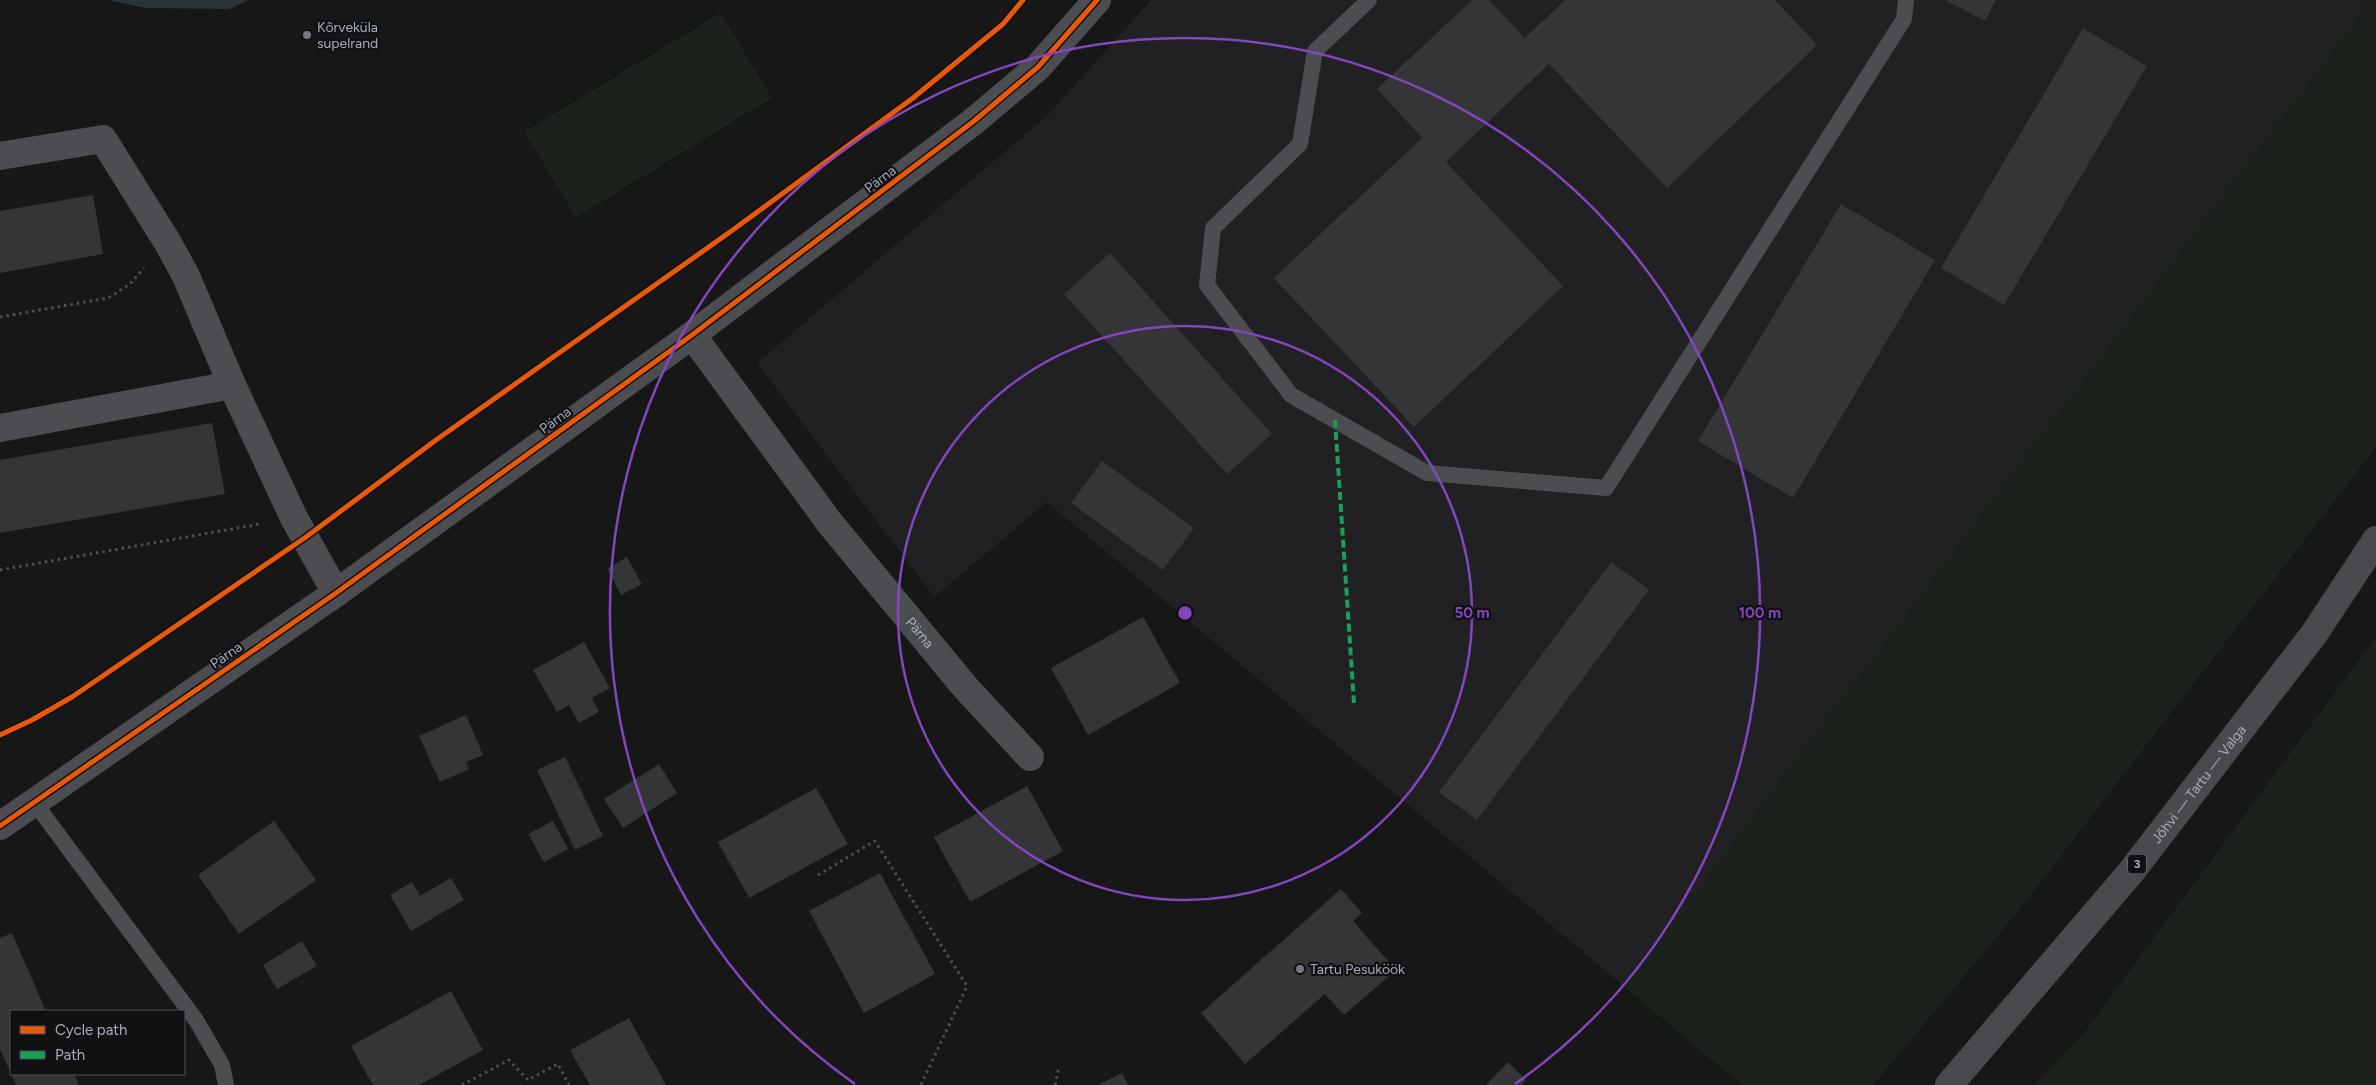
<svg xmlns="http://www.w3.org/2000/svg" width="2376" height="1085" font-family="Figtree,sans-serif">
<rect width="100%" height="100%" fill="#171718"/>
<!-- built -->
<polygon fill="#212124" points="1151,0 2369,0 2350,30 1625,987 1047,502 934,597 757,363 1049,114"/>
<!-- green -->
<g fill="#1b221b">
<polygon points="2369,0 2376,0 2376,447 2016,914 1873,1085 1742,1085 1625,987 2350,30"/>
<polygon points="721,13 772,98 576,217 524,132"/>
<polygon points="2376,637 2376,1085 2034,1085 2081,1037"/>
</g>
<!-- water -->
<polygon fill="#29343b" points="109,0 249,0 229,9 145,8"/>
<!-- building -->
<g fill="#353537">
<polygon points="1472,0 1489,0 1525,38 1565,0 1775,0 1817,45 1667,188 1549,64 1446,162 1563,286 1414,427 1274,278 1422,138 1377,89"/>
<polygon points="1945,0 1996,0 1985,21"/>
<polygon points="2083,28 2147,66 2004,305 1941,268"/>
<polygon points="93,195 103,254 0,273 0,211"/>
<polygon points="1841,204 1935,260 1793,498 1698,441"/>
<polygon points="1110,253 1272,434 1227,474 1064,294"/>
<polygon points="212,423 225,494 0,533 0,460"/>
<polygon points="1102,461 1194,528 1163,570 1071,503"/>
<polygon points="627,557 642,584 621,595 607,569"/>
<polygon points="1611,562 1649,590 1477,820 1439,792"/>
<polygon points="1143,617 1180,683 1088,735 1051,668"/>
<polygon points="584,642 610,688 592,698 599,712 579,723 569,705 557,712 533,670"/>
<polygon points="466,715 483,755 466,762 469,769 440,782 419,736"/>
<polygon points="565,757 603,836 575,850 537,770"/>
<polygon points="659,764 677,793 623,828 604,799"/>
<polygon points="1027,786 1063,851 970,902 934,837"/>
<polygon points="816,788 848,844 749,898 718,842"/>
<polygon points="274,821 316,880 239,934 198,875"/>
<polygon points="553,821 568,849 544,862 528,834"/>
<polygon points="880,873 935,974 864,1013 809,911"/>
<polygon points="451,878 464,900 411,931 390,895 412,882 420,896"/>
<polygon points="1341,889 1362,913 1353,921 1396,970 1344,1015 1325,994 1245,1064 1201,1013"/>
<polygon points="12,933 46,1011 11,1011 11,1074 74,1074 79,1085 16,1085 0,1049 0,938"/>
<polygon points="302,941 317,966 277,989 263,965"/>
<polygon points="451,991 483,1050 419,1085 373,1085 351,1046"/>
<polygon points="629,1018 666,1085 590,1085 570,1050"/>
<polygon points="1508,1062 1526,1080 1522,1085 1486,1085"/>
<polygon points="1122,1073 1128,1085 1098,1085"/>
</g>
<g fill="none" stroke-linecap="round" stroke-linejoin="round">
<!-- path -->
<g stroke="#4d4f52" stroke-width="3" stroke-dasharray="2.5 4" stroke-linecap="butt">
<polyline points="0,317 108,298 130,284 144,268"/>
<polyline points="0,570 260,524"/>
<polyline points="818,875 875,841 967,986 921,1085"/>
<polyline points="462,1085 509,1060 528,1080 558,1064 569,1085"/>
<polyline points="1055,1085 1059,1067"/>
</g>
<!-- lane -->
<g stroke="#4b4d51" stroke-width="16">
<polyline points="1369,0 1315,51 1300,144 1213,228 1207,285 1291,395 1427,473 1606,488 1904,19 1906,0"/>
<polyline points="34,802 196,1020 222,1065 226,1085"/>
</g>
<!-- street -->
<g stroke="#4b4d51" stroke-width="28">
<polyline points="0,156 103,139 168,243 186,276 232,385 294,518 336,593"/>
<path id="s1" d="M 692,335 L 829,522 L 965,687 L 1030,757"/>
<polyline points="0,428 232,385"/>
<polyline points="0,826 336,593 692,335 974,121 1038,67 1097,0"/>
</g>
<!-- highway -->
<path stroke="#494a4d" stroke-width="28" id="s2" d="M 1949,1085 L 2131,872 L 2314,634 L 2376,540"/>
<!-- quiet -->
<polyline stroke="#1a9f57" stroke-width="4" stroke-dasharray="8 4" stroke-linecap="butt" points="1335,420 1354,703"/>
<!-- cycleway casing -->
<g stroke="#111114" stroke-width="8">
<g id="cycleway">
<polyline points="0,735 32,720 72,697 306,537 436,440 730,232 913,98 1003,24 1023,0"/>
<polyline points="0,826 336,593 692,335 974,121 1038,67 1097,0"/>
</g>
</g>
<!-- cycleway -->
<use href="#cycleway" stroke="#e8590c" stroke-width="5"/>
</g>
<!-- distance rings -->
<g fill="none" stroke="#8446be" stroke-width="2.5">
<circle cx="1185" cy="613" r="287"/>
<path d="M855 1084A575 575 0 1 1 1515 1084"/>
</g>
<!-- markers -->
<g fill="#757981" stroke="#111114" stroke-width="2">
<circle cx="307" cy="35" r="5"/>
<circle cx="1300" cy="969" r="5"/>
</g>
<g text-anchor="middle" stroke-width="4.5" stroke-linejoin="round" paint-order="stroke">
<!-- shield labels -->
<rect fill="#111114" stroke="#7a7f88" stroke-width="1" x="2128" y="854.5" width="18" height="19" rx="4"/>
<g font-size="12" font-weight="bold" fill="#a7aeb9">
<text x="2137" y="868">3</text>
</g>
<!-- poi labels -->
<g font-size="14" fill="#a7aeb9" stroke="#111114" text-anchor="start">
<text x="317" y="32">Kõrveküla<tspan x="317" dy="16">supelrand</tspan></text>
<text x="1310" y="974">Tartu Pesuköök</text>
</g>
<!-- street labels -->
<g font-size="14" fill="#a7aeb9" stroke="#111114">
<text transform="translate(880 179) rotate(-37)" y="5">Pärna</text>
<text transform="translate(555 420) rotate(-36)" y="5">Pärna</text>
<text dy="5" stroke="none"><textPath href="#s1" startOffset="375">Pärna</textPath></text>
<text transform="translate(226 655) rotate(-35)" y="5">Pärna</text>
<text dy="5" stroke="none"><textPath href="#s2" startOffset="391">Jõhvi — Tartu — Valga</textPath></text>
</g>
</g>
<circle cx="1185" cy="613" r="8" fill="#8446be" stroke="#111114" stroke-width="2.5"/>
<g font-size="15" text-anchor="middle" font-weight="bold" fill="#8446be" stroke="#111114" stroke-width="4.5" stroke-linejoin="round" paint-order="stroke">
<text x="1472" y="618">50 m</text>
<text x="1760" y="618">100 m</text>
</g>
<!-- legend -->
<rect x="10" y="1010" width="175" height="65" fill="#111114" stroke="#4d5056"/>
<rect x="20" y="1026" width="25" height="8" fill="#e8590c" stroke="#4d5056"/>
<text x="55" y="1035" font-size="15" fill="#a7aeb9">Cycle path</text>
<rect x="20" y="1051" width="25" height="8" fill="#1a9f57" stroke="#4d5056"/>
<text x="55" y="1060" font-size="15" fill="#a7aeb9">Path</text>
</svg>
